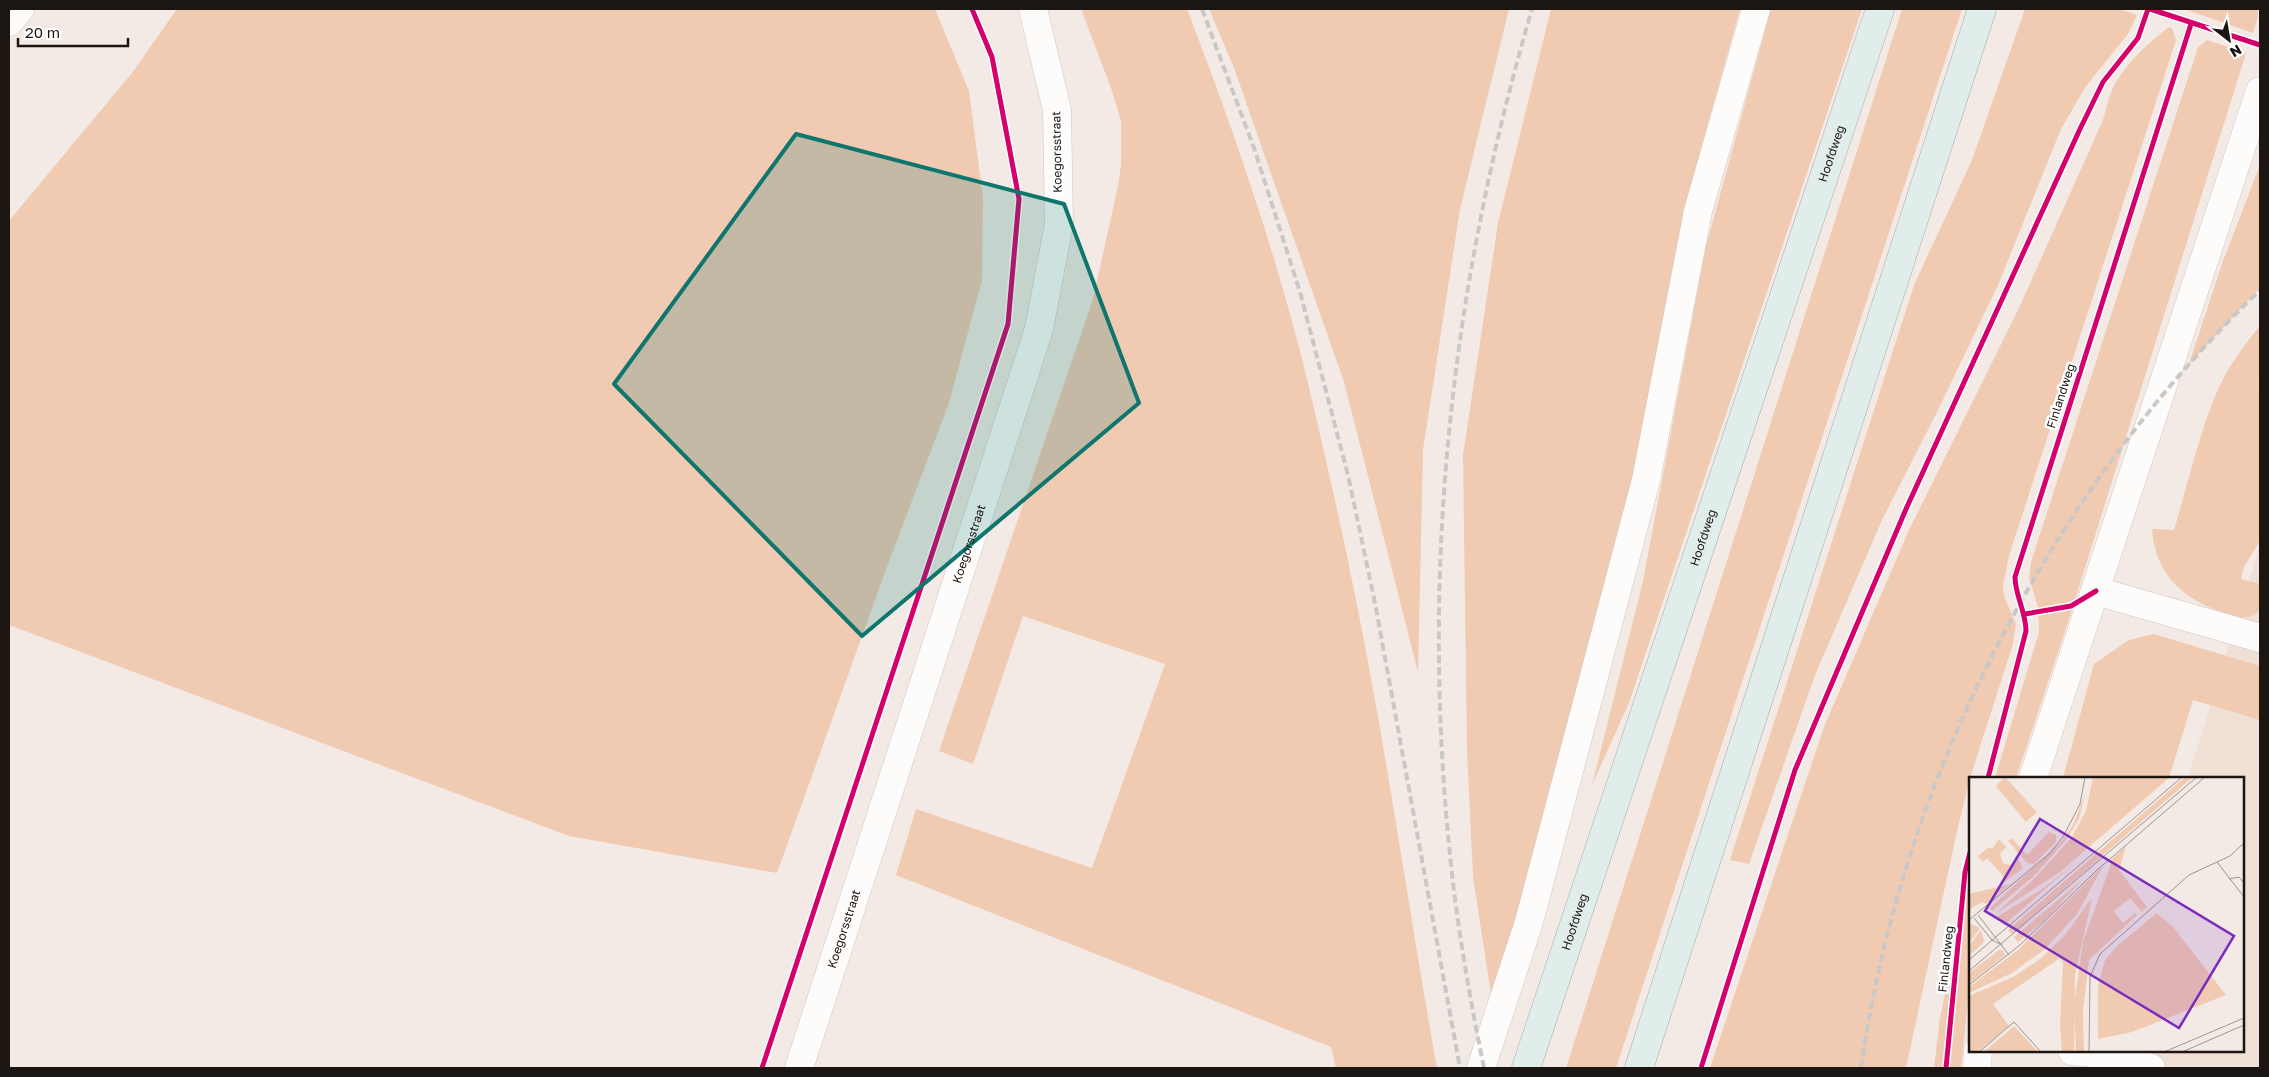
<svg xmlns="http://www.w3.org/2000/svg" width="2269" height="1077" font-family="'Golos Text',sans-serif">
<rect width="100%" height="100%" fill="#f3eae5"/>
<!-- built -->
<polygon fill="#f0dfd5" points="2260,545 2260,1068 2098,1068 2104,1051 2243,1051 2243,778 2188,778"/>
<!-- green -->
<g fill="#f1cab2">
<polygon points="177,9 935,9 969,91 983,198 982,280 949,403 884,575 777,873 569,836 9,625 9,221 132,73"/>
<path d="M 1081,9 L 1187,9 C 1236,136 1281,267 1312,400 C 1336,501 1358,603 1376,706 C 1398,827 1415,948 1437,1068 L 1336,1068 L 1331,1047 L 896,875 L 916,809 L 1092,868 L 1165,664 L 1023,616 L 973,764 L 939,751 L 1093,299 L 1118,186 L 1121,165 L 1121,121 L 1111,88 Z"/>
<polygon points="1209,9 1509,9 1460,209 1423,450 1418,672 1344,382 1234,68"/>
<polygon points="1551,9 1740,9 1701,148 1682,239 1655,401 1541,840 1491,994 1473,877 1467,750 1463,455 1498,223"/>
<polygon points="1771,9 1862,9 1629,703 1592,785 1643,581 1706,246"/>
<polygon points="1902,9 1962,9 1616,1068 1566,1068"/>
<polygon points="2025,9 2118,9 2137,15 2128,34 2086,86 2061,129 1998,285 1937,412 1882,520 1815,675 1749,864 1730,860 1914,285 1972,160"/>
<polygon points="2184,9 2257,9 2258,17 2253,33"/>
<path d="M 2169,27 L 2172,28 L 2176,40 L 2009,556 L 2003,585 L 2004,596 L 2016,624 L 2013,644 L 1970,778 L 1957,831 L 1906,1068 L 1710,1068 L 1824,727 L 1909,530 L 2019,308 L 2103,120 C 2106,110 2108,99 2112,90 C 2123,66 2148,43 2169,27 Z"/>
<polygon points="2207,40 2246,53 2070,616 2016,778 1995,778 2039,632 2038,607 2029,578 2031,562 2198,47"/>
<polygon points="2260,165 2260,288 2189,364 2223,261"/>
<path d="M 2260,326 L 2260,377 L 2258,385 L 2260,386 L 2260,541 L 2244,567 L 2241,579 L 2260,584 L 2260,611 C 2247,621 2240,617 2225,613 C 2183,600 2155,574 2152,529 L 2174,530 C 2188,484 2201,425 2221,383 C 2231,363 2245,344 2260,326 Z"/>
<polygon points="2154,634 2260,666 2260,720 2193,700 2169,778 2063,778 2094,664 2129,640"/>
<polygon points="1970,874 1970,982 1961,1068 1934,1068 1940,1018"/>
</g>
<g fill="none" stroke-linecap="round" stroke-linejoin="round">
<!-- minor casing -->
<g stroke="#cdc6c2" stroke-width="29">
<g id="minor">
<polyline points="9,22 20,9"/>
<polyline points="2096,591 2260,638"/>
<polyline points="2033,778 2260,91"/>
<polyline points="2072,1051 2104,1054 2151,1068"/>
<path id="s1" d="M 799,1068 L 1039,329 L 1059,224 L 1057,110 L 1033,9"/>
<polyline points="1481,1068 1529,922 1646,480 1698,211 1756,9"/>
<polyline points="1977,1068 1978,1051"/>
</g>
</g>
<!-- major casing -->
<g stroke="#9daeab" stroke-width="29">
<g id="major">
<path id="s2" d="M 1526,1068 L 1880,9"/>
<polyline points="1639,1068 1982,9"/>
</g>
</g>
<!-- minor -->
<use href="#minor" stroke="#fdfcfb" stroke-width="28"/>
<!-- major -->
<use href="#major" stroke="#e1edeb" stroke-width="28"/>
<!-- rail -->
<g stroke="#cac8c6" stroke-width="4" stroke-dasharray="8 4" stroke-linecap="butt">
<polyline points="1202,9 1254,148 1300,292 1348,475 1375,603 1460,1068"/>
<path d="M 1484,1068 C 1469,994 1456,920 1449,845 C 1421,561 1452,282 1532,9"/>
<path d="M 1861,1068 C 1901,780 2050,492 2260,290"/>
</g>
<!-- cycleway casing -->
<g stroke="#fff" stroke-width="8">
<g id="cycleway">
<polyline points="2150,9 2260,45"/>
<polyline points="2025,614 2071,606 2096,591"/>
<path d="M 1988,778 L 2026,631 C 2026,612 2015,595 2015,577 L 2191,24"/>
<polyline points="762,1068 1008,324 1019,199 992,57 972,9"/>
<polyline points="1701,1068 1795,770 1906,509 2080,129 2103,82 2138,38 2148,9"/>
<polyline points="1946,1068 1965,872 1970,852"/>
</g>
</g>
<!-- cycleway -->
<use href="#cycleway" stroke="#d6006c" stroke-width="5"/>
</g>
<!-- marked area -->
<path fill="#0f766e" fill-opacity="0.2" stroke="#0f766e" stroke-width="4" stroke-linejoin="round" d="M 796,134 L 1064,204 L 1139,403 L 862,636 L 614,384 Z"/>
<g text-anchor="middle" stroke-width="5" stroke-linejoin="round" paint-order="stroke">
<!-- street labels -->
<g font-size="12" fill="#1c1613" stroke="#fff">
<text transform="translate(1057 152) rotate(-91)" y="4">Koegorsstraat</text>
<text dy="4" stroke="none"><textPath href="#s2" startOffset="964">Hoofdweg</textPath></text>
<text transform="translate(2061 396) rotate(-72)" y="4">Finlandweg</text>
<text dy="4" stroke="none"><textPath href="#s2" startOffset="559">Hoofdweg</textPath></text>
<text dy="4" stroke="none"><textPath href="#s1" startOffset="551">Koegorsstraat</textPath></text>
<text dy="4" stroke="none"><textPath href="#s2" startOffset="154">Hoofdweg</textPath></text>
<text dy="4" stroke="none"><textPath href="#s1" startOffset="146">Koegorsstraat</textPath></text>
<text transform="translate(1946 959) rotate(-84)" y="4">Finlandweg</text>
</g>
</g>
<!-- overview -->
<g transform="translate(1969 777)">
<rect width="275" height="275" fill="#f3eae5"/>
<path d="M 36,0 L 68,35 L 57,45 L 27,9 ZM 124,0 L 201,0 L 91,95 L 26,137 L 67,100 L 103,60 L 117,34 ZM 216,0 L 224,0 L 43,157 L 39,153 ZM 116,17 L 110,42 L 96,64 L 65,99 L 23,134 L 21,131 L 93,64 L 104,48 ZM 80,55 L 87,58 L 87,65 L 65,87 L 58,86 L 39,64 L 43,61 L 58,78 ZM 30,62 L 37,70 L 31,77 L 34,86 L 43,89 L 49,82 L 54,91 L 31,108 L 37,102 L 18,81 L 14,85 L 9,79 L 20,70 L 23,72 ZM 157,69 L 150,93 L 178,130 L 173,135 L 161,121 L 145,134 L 154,146 L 166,136 L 168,138 L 120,183 L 114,233 L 115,275 L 107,275 L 105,227 L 114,165 L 144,81 ZM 105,87 L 35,148 L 28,140 L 76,110 ZM 134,89 L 108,137 L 76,172 L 43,196 L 0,216 L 0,210 L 49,173 ZM 114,102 L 77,142 L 49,165 L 45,160 ZM 42,107 L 17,127 L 13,125 L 0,133 L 0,117 ZM 123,121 L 106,198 L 105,275 L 93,275 L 91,247 L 94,186 L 91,181 L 24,227 L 40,249 L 8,275 L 0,275 L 0,219 L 44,200 L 71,182 L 96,158 ZM 188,136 L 204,150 L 257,218 L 163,255 L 129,262 L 129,210 L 136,183 L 149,168 ZM 0,146 L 11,151 L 0,166 ZM 12,153 L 15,165 L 0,179 L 0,169 ZM 30,173 L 34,173 L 36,178 L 0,207 L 0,196 ZM 46,250 L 69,275 L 15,275 L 44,250 Z" fill="#f1cab2"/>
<path fill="none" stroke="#9d9591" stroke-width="1" d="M 248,85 L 275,120M 260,102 L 270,100 L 275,106M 9,138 L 40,178M 5,141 L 23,163 L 33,168M 0,143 L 80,77 L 94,60 L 111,27 L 116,0M 0,183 L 213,0M 0,194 L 228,0M 0,208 L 51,168 L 127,94 L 236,0M 10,275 L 45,245 L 72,275M 120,275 L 121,200 L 131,177 L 220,98 L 261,79 L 275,66M 195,275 L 275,241M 213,275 L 275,248"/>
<path fill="#7b2cbf" fill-opacity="0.15" stroke="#7b2cbf" stroke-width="2.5" d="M 71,42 L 265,159 L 210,251 L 16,134 Z"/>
<rect width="275" height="275" fill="none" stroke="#1c1613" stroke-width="2.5"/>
</g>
<!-- border -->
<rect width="2269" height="1077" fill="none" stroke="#1c1613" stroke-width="20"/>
<!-- north arrow -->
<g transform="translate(2229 40) rotate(149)" stroke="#ffffff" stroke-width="4" paint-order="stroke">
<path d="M0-4L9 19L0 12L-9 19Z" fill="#1c1613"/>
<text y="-8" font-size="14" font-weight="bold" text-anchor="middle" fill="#1c1613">N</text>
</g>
<!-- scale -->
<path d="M18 38v8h110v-8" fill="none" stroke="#1c1613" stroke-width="2.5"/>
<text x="25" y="38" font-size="15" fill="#1c1613" stroke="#ffffff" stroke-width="4" paint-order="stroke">20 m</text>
</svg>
